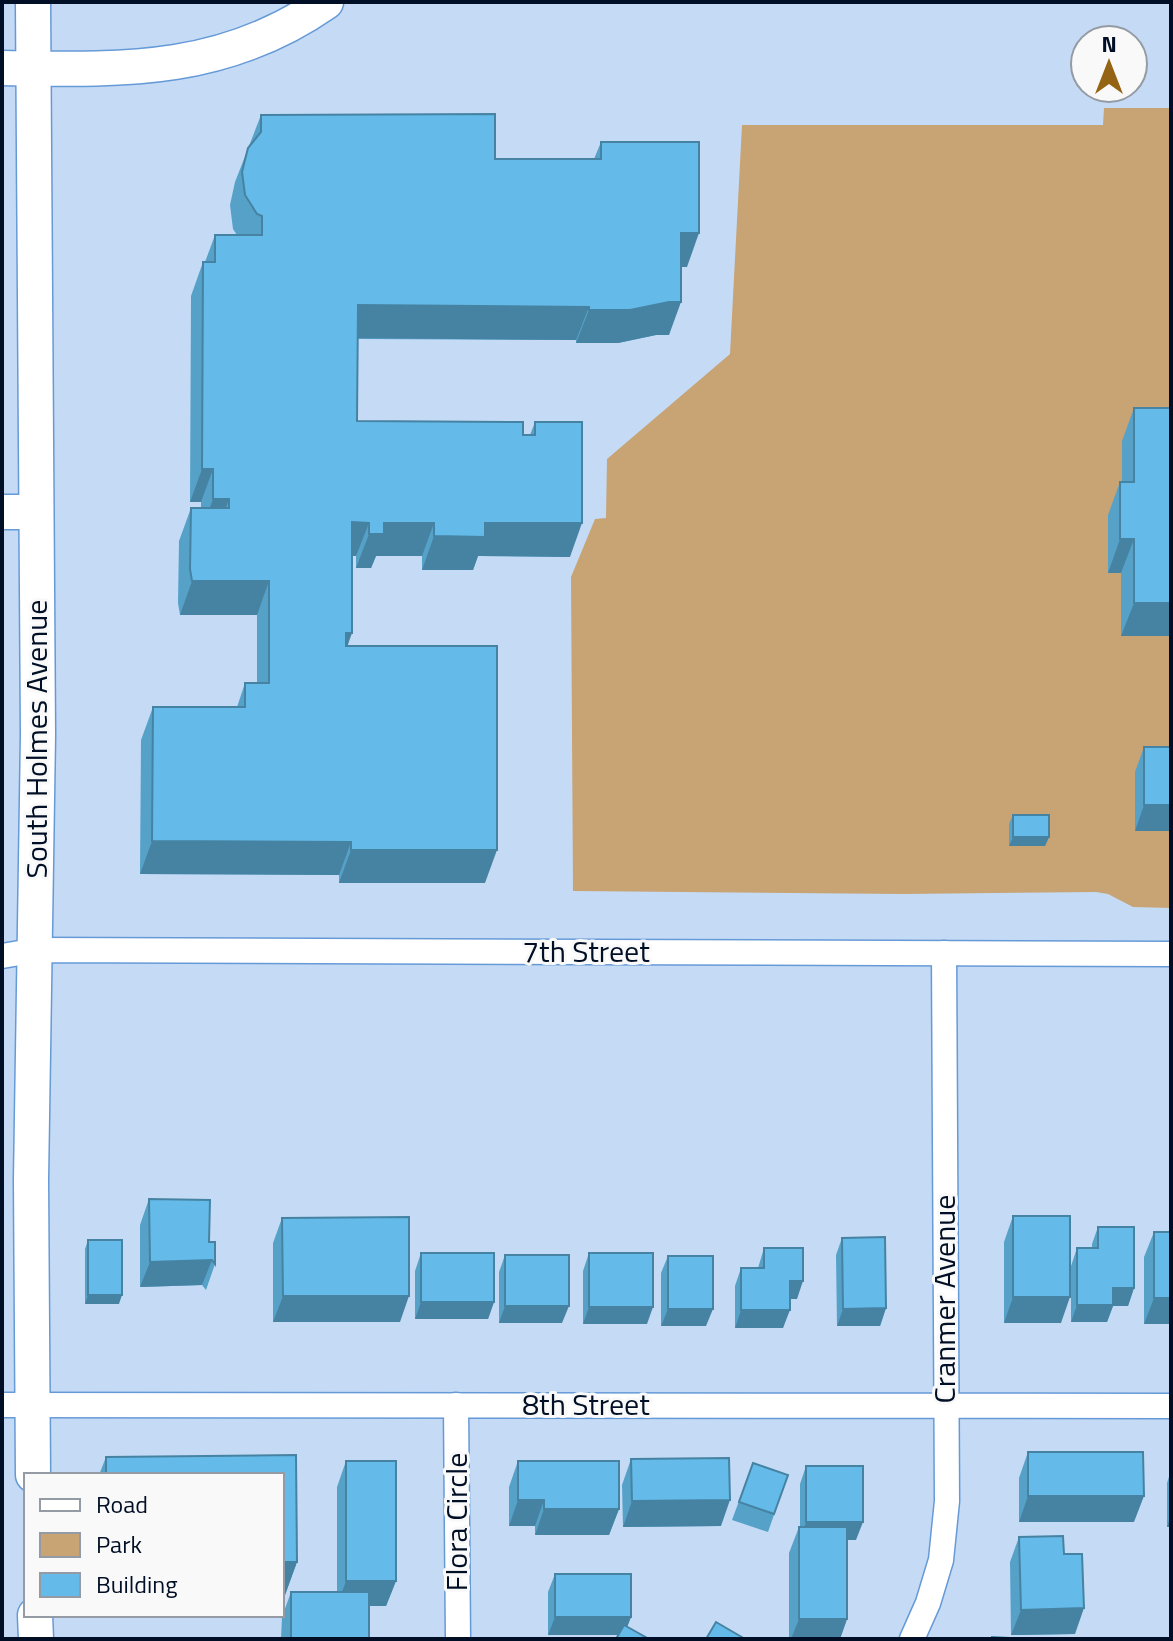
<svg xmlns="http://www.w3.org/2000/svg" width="1173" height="1641" font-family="'Titillium Web',sans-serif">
<rect width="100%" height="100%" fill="#c5dbf5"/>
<!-- green -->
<polygon fill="#c8a374" points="1104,108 1171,108 1171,908 1133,907 1108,894 1096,892 903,894 573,891 571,577 595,519 606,518 607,459 730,354 742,125 1103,125"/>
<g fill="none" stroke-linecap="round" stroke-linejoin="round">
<!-- street casing -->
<g stroke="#669ad7" stroke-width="27">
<g id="street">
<polyline points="2,956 37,950 1171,954"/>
<polyline points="2,1405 1171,1406"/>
<polyline points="456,1405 458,1639"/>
<polyline points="912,1639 928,1603 941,1560 947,1501 944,953"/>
</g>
</g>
<!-- secondary casing -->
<g stroke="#669ad7" stroke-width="37">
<g id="secondary">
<polyline points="33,2 38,735 31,1180 33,1475"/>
<path d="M 2,68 C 122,70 223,74 326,2"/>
<polyline points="2,512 36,512"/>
<polyline points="35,1615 36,1639"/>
</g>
</g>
<!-- street -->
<use href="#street" stroke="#fff" stroke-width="24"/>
<!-- secondary -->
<use href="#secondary" stroke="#fff" stroke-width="34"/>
</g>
<!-- wall -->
<g fill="#56a1c8">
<polygon points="261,115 495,159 594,159 601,142 687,267 681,267 669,335 656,335 618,343 576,343 576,340 358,339 357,421 523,435 530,435 535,422 570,557 478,556 473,570 422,570 422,556 376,556 371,568 356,568 356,556 352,556 348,646 485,883 339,883 339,875 140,874 141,740 153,707 237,707 245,683 257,683 257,615 180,615 178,603 179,541 191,508 201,508 201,502 190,502 191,296 203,262 205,262 215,235 237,235 233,229 230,205 235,182"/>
<polygon points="1134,408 1171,636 1121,636 1121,573 1108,573 1108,515 1120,482 1122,482 1122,441"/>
<polygon points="1144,747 1171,747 1171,831 1135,831 1135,772"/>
<polygon points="1013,815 1049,837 1045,846 1009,846 1009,824"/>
<polygon points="149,1199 209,1242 215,1264 206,1290 202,1285 140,1287 140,1225"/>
<polygon points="1013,1216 1061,1323 1004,1323 1004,1242"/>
<polygon points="282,1218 400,1322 273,1322 273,1243"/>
<polygon points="1098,1227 1134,1288 1128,1306 1113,1306 1107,1322 1071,1322 1071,1266 1077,1248 1092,1248 1092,1244"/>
<polygon points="1154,1232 1171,1324 1144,1324 1144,1257"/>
<polygon points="842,1238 886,1308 880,1326 837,1326 836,1255"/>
<polygon points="88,1240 119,1304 85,1304 85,1249"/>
<polygon points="764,1248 797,1299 790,1299 783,1328 735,1328 735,1286 741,1268 758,1268"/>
<polygon points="421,1253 494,1302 488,1319 415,1319 415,1271"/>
<polygon points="589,1253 647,1324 583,1324 583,1271"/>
<polygon points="505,1255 562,1323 499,1323 499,1272"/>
<polygon points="668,1256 706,1326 661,1326 661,1273"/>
<polygon points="1028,1452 1134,1522 1019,1522 1019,1478"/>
<polygon points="296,1455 297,1562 285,1595 282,1595 282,1475 99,1475 106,1457"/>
<polygon points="631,1459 721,1526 623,1527 622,1485"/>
<polygon points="346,1461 396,1581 386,1606 369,1606 369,1639 281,1639 282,1617 291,1592 337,1592 337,1487"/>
<polygon points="518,1461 619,1509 609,1535 535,1535 535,1526 509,1526 509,1487"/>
<polygon points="753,1463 788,1475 768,1532 732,1520"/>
<polygon points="806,1466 856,1540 847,1540 847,1619 840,1639 789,1639 789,1553 799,1527 800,1527 800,1484"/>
<polygon points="1171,1470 1171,1527 1167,1527 1167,1483"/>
<polygon points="1019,1537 1064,1554 1075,1634 1011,1635 1010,1562"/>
<polygon points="555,1574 631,1617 627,1627 618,1635 548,1635 548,1592"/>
</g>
<!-- shaded-wall -->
<g fill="#4683a3">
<polygon points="681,233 699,233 687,267 669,267"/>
<polygon points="669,302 681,302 669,335 656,335 618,343 576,343 589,310"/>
<polygon points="358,305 589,307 576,340 346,338"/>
<polygon points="202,469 213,469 201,502 190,502"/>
<polygon points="213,499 229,499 217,532 201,532"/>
<polygon points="352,522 369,523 356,556 340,556"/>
<polygon points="384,523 434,523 422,556 376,556 371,568 356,568 369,534"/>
<polygon points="485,523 582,523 570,557 478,556 473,570 422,570 434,536"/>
<polygon points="1120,539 1134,539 1121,573 1108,573"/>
<polygon points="192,581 269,581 257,615 180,615"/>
<polygon points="1134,603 1171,603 1171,636 1121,636"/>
<polygon points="346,633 352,633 340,667"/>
<polygon points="1144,805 1171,805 1171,831 1135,831"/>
<polygon points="1013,837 1049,837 1045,846 1009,846"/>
<polygon points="152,841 351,842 339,875 140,874"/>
<polygon points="351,850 497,850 485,883 339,883"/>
<polygon points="212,1260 202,1285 140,1287 150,1262"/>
<polygon points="790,1281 803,1281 797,1299 783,1299"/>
<polygon points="1113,1288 1134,1288 1128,1306 1113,1306 1107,1322 1071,1322 1077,1305"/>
<polygon points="88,1295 122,1295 119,1304 85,1304"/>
<polygon points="283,1296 409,1296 400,1322 273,1322"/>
<polygon points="1013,1297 1070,1297 1061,1323 1004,1323"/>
<polygon points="1154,1298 1171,1298 1171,1324 1144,1324"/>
<polygon points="421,1302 494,1302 488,1319 415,1319"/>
<polygon points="505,1306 569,1306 562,1323 499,1323"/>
<polygon points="589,1307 653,1307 647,1324 583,1324"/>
<polygon points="886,1308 880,1326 837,1326 843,1309"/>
<polygon points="668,1309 713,1309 706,1326 661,1326"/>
<polygon points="741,1310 790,1310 783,1328 735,1328"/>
<polygon points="1028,1496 1144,1496 1134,1522 1019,1522"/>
<polygon points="518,1500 544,1500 535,1526 509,1526"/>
<polygon points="730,1500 721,1526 623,1527 632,1501"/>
<polygon points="544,1509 619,1509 609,1535 535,1535"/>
<polygon points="1171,1514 1171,1527 1167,1527"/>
<polygon points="806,1522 863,1522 856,1540 800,1540"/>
<polygon points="282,1562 297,1562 285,1595 282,1595"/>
<polygon points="346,1581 396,1581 386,1606 337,1606"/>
<polygon points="1084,1608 1075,1634 1011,1635 1021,1610"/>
<polygon points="555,1617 631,1617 624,1635 548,1635"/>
<polygon points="799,1619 847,1619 840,1639 791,1639"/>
</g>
<!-- building -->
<g fill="#64bbe9" stroke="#4683a3" stroke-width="2">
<polygon points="495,114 495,159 601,159 601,142 699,142 699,233 681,233 681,302 669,302 630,310 589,310 589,307 358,305 357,421 523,422 523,435 535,435 535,422 582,422 582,523 485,523 485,537 434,536 434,523 384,523 384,534 369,534 369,523 352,522 352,633 346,633 346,646 497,646 497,850 351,850 351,842 152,841 153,707 245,707 245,683 269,683 269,581 192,581 190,569 191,508 229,508 229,499 213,499 213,469 202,469 203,262 215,262 215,235 262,235 262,216 257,214 245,195 242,172 248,148 261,132 261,115"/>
<polygon points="1134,408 1171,408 1171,603 1134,603 1134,539 1120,539 1120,482 1134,482"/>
<rect x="1144" y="747" width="27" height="58"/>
<rect x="1013" y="815" width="36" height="22"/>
<polygon points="149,1199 210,1200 209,1242 215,1242 215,1264 212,1260 150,1262"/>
<rect x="1013" y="1216" width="57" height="81"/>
<polygon points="409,1217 409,1296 283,1296 282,1218"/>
<polygon points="1098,1227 1134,1227 1134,1288 1113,1288 1113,1305 1077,1305 1077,1248 1098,1248"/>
<rect x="1154" y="1232" width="17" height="66"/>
<polygon points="885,1237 886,1308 843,1309 842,1238"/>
<rect x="88" y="1240" width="34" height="55"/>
<polygon points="764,1248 803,1248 803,1281 790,1281 790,1310 741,1310 741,1268 764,1268"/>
<rect x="421" y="1253" width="73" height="49"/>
<rect x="589" y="1253" width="64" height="54"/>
<rect x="505" y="1255" width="64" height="51"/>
<rect x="668" y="1256" width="45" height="53"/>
<polygon points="1028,1452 1143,1452 1144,1496 1028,1496"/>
<polygon points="296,1455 297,1562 282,1562 282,1475 106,1475 106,1457"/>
<polygon points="729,1458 730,1500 632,1501 631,1459"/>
<rect x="346" y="1461" width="50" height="120"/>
<polygon points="518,1461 619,1461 619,1509 544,1509 544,1500 518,1500"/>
<polygon points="753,1463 788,1475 774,1514 739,1502"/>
<rect x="806" y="1466" width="57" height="56"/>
<rect x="799" y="1527" width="48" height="92"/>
<polygon points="1063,1536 1064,1554 1082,1554 1084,1608 1021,1610 1019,1537"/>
<rect x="555" y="1574" width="76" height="43"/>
<rect x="291" y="1592" width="78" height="47"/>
<polygon points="716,1622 745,1639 706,1639"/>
<polygon points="624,1625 649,1639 616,1639"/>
<polygon points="992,1637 1028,1639 992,1639"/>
</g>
<g text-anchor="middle" stroke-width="6" stroke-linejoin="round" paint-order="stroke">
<!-- street labels -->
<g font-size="30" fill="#000f25" stroke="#f9f9f9">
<text transform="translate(37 739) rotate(-90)" y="10">South Holmes Avenue</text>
<text x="586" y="962">7th Street</text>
<text transform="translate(945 1299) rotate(-90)" y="10">Cranmer Avenue</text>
<text x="586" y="1415">8th Street</text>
<text transform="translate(457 1522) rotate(-90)" y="10">Flora Circle</text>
</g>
</g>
<!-- border -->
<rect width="1173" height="1641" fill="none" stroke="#000f25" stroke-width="8"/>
<!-- legend -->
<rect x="24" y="1473" width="260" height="144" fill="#f9f9f9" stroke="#959ba4" stroke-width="2"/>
<rect x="40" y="1499" width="40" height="12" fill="#ffffff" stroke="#959ba4" stroke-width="2"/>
<text x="96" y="1513" font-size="24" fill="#000f25">Road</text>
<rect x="40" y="1533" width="40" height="24" fill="#c8a374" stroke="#959ba4" stroke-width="2"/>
<text x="96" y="1553" font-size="24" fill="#000f25">Park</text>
<rect x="40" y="1573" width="40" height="24" fill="#64bbe9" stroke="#959ba4" stroke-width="2"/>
<text x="96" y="1593" font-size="24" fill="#000f25">Building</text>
<!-- north arrow -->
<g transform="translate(1109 64)"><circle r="38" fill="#f9f9f9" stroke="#959ba4" stroke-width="2"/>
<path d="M0-6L14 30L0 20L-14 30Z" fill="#946313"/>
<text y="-12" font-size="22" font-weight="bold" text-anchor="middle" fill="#000f25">N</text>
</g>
</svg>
